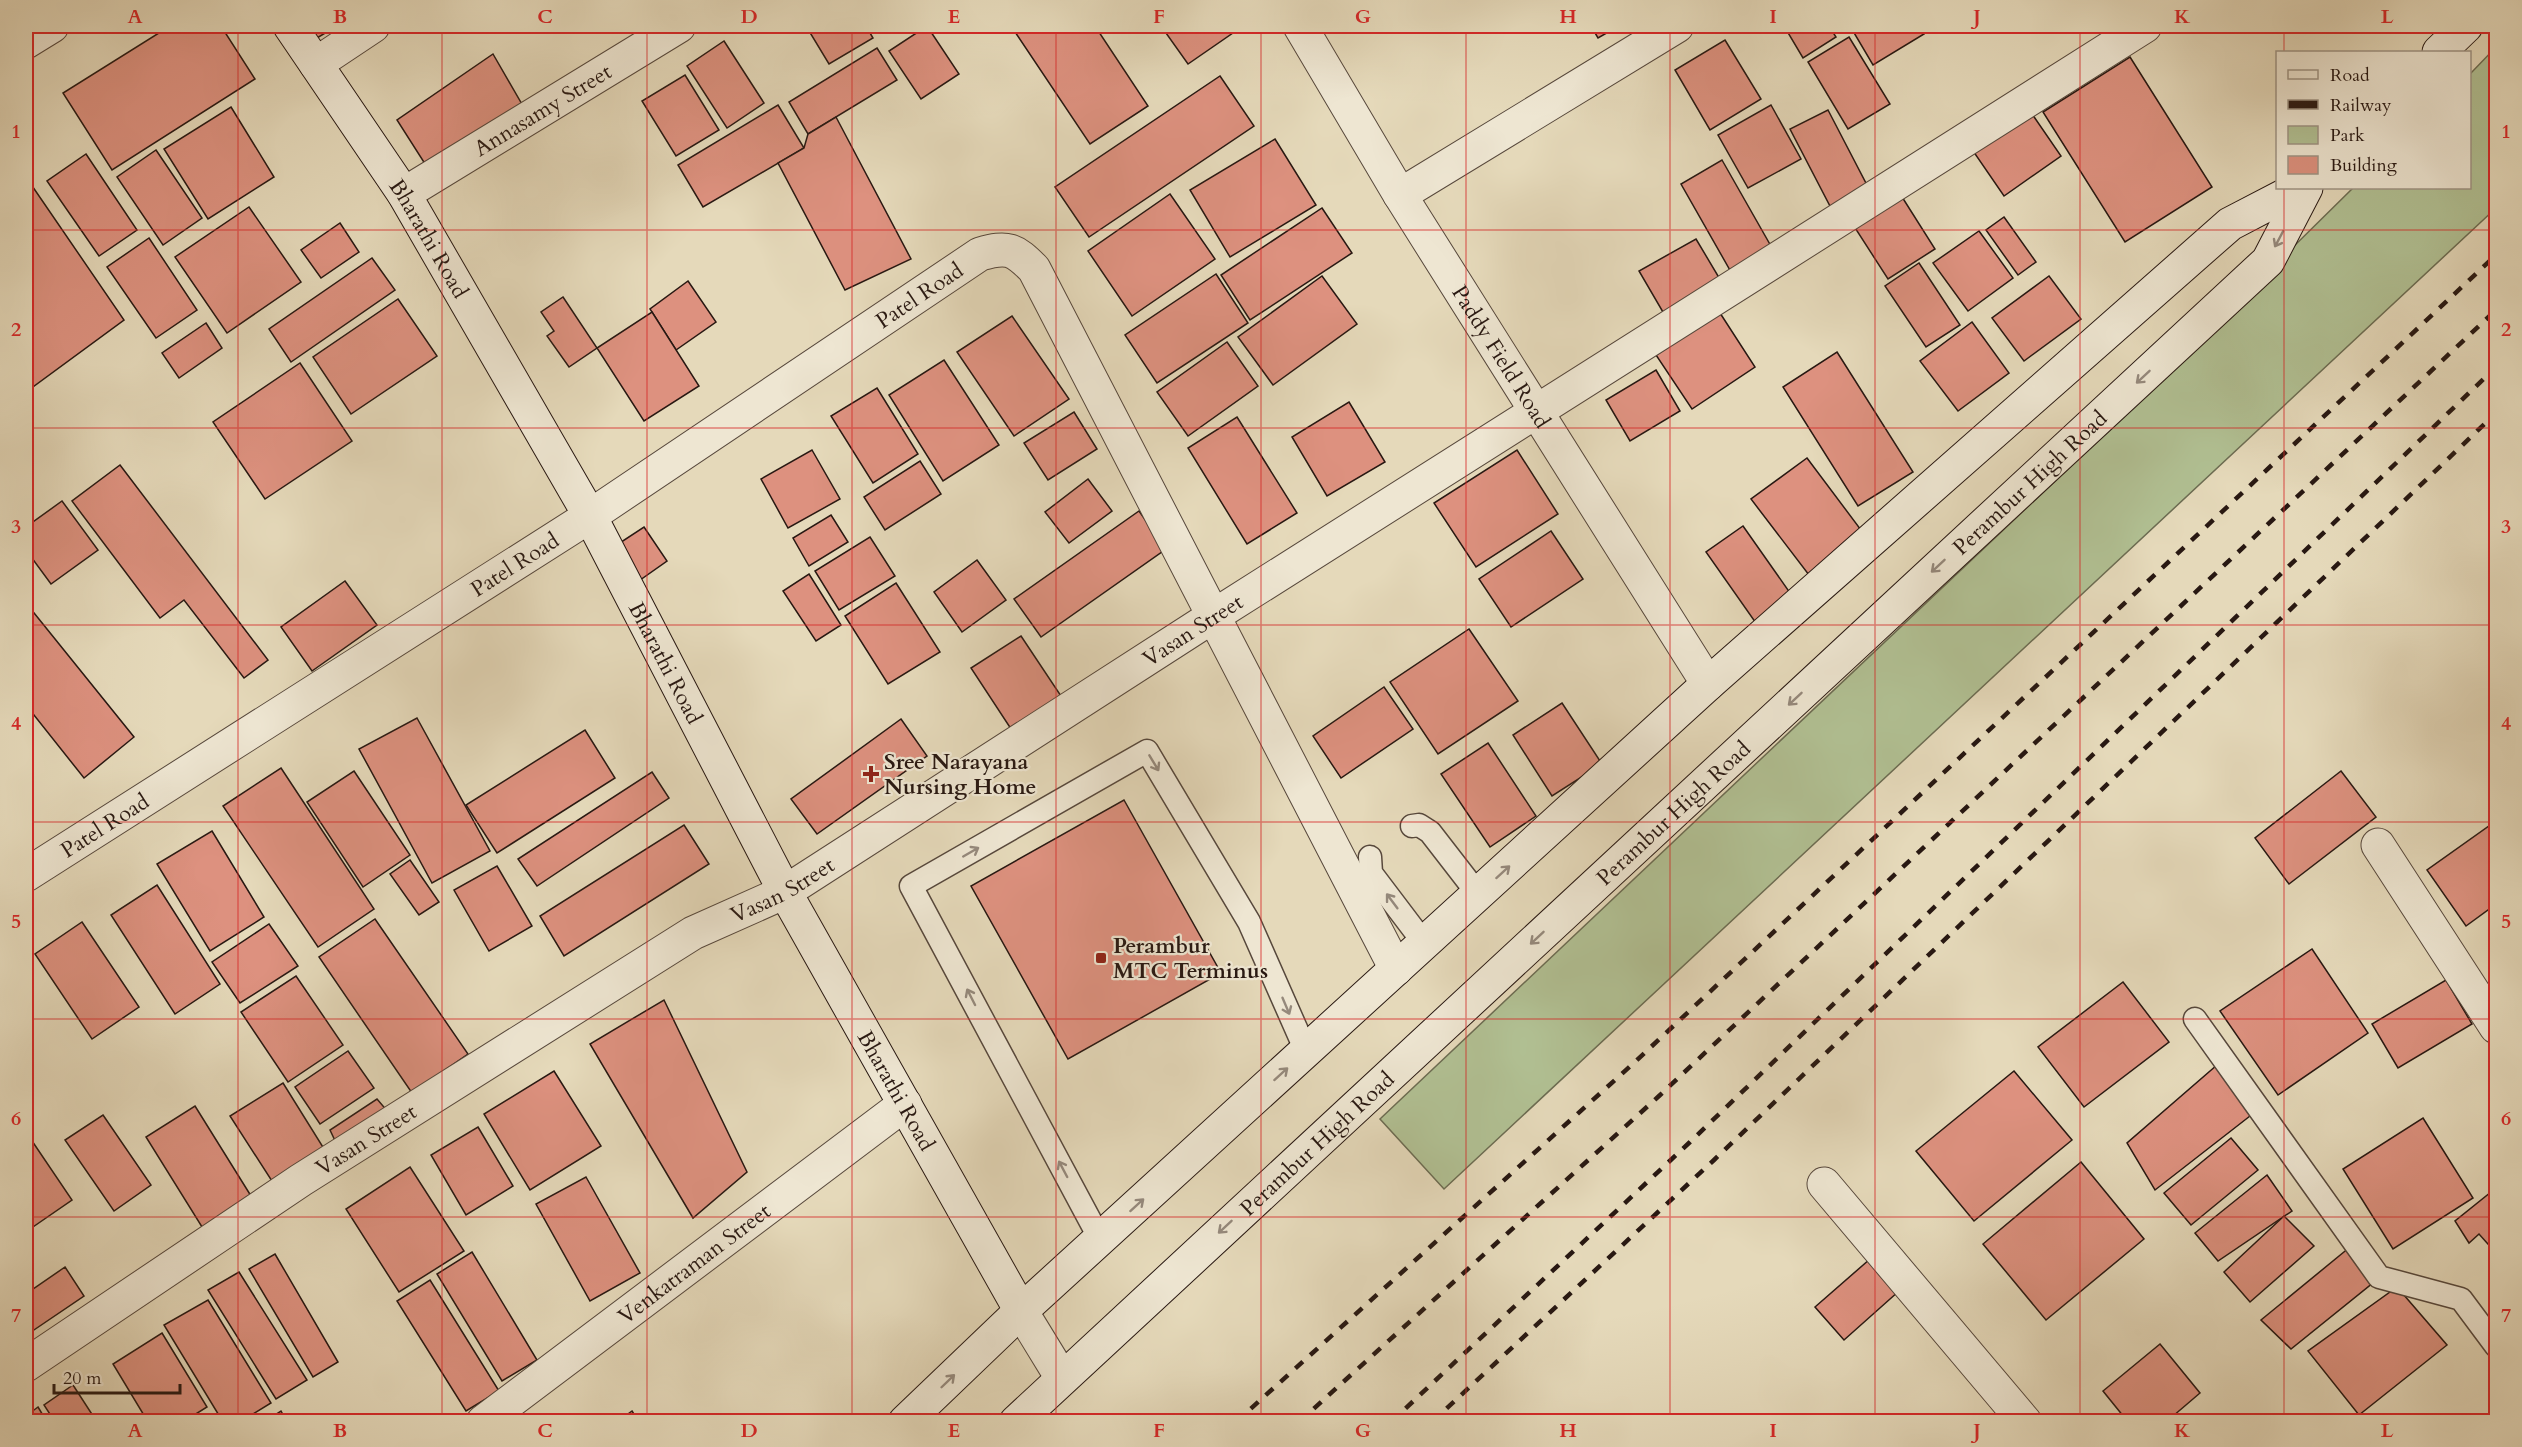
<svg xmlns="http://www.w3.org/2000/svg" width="2522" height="1447" font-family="Cardo,serif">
<rect width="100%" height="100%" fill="#e5d9ba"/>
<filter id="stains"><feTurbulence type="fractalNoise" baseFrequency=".00333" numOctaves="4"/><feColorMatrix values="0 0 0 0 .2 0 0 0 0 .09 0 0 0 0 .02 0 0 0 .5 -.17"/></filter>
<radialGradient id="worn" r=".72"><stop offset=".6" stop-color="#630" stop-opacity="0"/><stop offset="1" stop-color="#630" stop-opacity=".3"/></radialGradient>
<!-- green -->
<polygon fill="#b1c093" stroke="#6c6c52" stroke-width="1.5" points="2496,47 2496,208 1444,1189 1380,1119 2071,466 2353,188 2470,188 2470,74"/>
<!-- building -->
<g fill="#dd917f" stroke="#281812" stroke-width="1.5">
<polygon points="170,26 221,26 255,79 112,170 63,93"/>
<polygon points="309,26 337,26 317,38"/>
<polygon points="806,26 866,26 873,38 829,64"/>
<polygon points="927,26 959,74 921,99 889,51"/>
<polygon points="1011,26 1095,26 1148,106 1090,144"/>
<polygon points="1161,26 1243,26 1188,64"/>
<polygon points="1591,26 1619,26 1598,38"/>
<polygon points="1784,26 1829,26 1836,37 1803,58"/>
<polygon points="1850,26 1918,26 1924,34 1873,65"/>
<polygon points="1849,37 1890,104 1848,129 1808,62"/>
<polygon points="1725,40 1761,99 1710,130 1675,70"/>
<polygon points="724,41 764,103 727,128 687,66"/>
<polygon points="877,48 897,80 808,134 789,102"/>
<polygon points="493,54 523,106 427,167 397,120"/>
<polygon points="2130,57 2212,187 2125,242 2043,112"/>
<polygon points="685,75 719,130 676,156 642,101"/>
<polygon points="1220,76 1254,126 1089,237 1055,187"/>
<polygon points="778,105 804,148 703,207 678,165"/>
<polygon points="1771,105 1801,159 1748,188 1718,135"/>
<polygon points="231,107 274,177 208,219 164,149"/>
<polygon points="2028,108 2061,156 2004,196 1971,148"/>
<polygon points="1828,110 1869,189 1831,208 1790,129"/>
<polygon points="836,117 911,259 845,290 778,163 804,148 808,134"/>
<polygon points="1275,139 1316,205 1230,257 1190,190"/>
<polygon points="156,150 202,218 163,245 117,177"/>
<polygon points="86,154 137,230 99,256 47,181"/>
<polygon points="1722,160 1776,255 1735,279 1681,184"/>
<polygon points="26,177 124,320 26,392"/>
<polygon points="1897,189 1935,249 1888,279 1850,220"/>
<polygon points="1170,194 1215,259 1132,316 1088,251"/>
<polygon points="249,207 301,282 227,333 175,257"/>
<polygon points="1322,208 1352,253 1250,320 1221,275"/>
<polygon points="2004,217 2036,262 2018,275 1986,230"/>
<polygon points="340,223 359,252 321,278 301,250"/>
<polygon points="1979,231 2013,278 1968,311 1933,263"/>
<polygon points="149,238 197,310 156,338 107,267"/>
<polygon points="1696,239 1724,286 1667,319 1639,271"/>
<polygon points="372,258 395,290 291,362 269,329"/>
<polygon points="1919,263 1960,325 1926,347 1885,286"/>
<polygon points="1216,274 1248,323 1157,383 1125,335"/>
<polygon points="1322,276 1357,324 1273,385 1238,337"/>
<polygon points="2049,276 2081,319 2024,361 1992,318"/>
<polygon points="688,281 716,322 676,350 650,309"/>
<polygon points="563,297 597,348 569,367 547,336 554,331 541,312"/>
<polygon points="398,299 437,356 351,414 313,357"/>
<polygon points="652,312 699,386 644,421 597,348"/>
<polygon points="1720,313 1755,367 1692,409 1656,355"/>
<polygon points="1012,316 1069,399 1014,436 957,352"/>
<polygon points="1972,322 2009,373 1958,411 1920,361"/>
<polygon points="206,323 222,348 179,378 162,353"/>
<polygon points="1227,342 1258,386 1188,436 1157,392"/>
<polygon points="1837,352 1913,472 1858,506 1783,387"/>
<polygon points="944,360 999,445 943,481 889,395"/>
<polygon points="300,363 352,441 265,499 213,422"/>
<polygon points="1656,370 1680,411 1630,441 1606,400"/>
<polygon points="877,388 918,454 873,483 831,416"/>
<polygon points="1349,402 1385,462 1327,496 1292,437"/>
<polygon points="1074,412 1097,449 1048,480 1024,443"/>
<polygon points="1237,417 1297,513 1247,544 1188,448"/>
<polygon points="812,450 840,499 788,528 761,479"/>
<polygon points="1517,450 1558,514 1476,567 1434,503"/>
<polygon points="1807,458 1864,534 1809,575 1751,499"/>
<polygon points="920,461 941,494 885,530 864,497"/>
<polygon points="120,465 268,660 244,678 184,600 160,618 72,501"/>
<polygon points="1088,479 1112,511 1069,543 1045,512"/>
<polygon points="62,501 98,550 51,584 26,550 26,527"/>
<polygon points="1139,511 1166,549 1041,637 1014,599"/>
<polygon points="831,515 848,542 809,566 793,538"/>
<polygon points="1743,526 1795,600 1758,626 1706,552"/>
<polygon points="644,527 667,561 633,585 609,550"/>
<polygon points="1551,531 1583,579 1511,627 1479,579"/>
<polygon points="870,537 895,576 839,610 815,571"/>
<polygon points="977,560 1006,600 962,632 934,592"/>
<polygon points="809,574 841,625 816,641 783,591"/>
<polygon points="345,581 377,625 312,671 281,627"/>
<polygon points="896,583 940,652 888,684 845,616"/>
<polygon points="26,603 134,737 84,778 26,705"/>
<polygon points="1469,629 1518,701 1438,754 1390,682"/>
<polygon points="1021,636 1063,699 1013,732 971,668"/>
<polygon points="1384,687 1413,729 1341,778 1313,736"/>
<polygon points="1562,703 1602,764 1552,796 1513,735"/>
<polygon points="417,718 490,851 432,883 359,749"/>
<polygon points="901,719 927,756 817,834 791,799"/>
<polygon points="585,730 615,778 497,853 466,805"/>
<polygon points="1488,743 1536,816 1490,847 1441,774"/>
<polygon points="281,768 374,909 318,947 223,806"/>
<polygon points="354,771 410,855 363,887 307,802"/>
<polygon points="2341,771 2376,817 2289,884 2255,838"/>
<polygon points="652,772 669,798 537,886 518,859"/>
<polygon points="1124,800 1221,973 1068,1059 971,886"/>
<polygon points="2496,821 2496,904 2466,926 2427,870"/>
<polygon points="684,825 709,864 564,956 540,916"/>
<polygon points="212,831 264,917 210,951 157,864"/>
<polygon points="410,860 439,902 419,915 390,874"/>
<polygon points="497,866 532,926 489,951 454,890"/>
<polygon points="157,885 220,984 175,1014 111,915"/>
<polygon points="375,919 468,1054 412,1093 319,957"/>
<polygon points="82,922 139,1007 92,1039 35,954"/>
<polygon points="269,924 298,966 240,1003 212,962"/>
<polygon points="2312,949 2368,1033 2278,1095 2220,1011"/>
<polygon points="296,976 343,1045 288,1082 241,1012"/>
<polygon points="2446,980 2472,1024 2398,1068 2372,1024"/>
<polygon points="2123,982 2169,1042 2084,1107 2038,1047"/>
<polygon points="664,1000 747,1172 693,1218 590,1044"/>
<polygon points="348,1051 374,1088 320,1124 295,1087"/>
<polygon points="2217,1065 2259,1109 2155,1190 2127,1143"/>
<polygon points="554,1071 601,1146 530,1190 484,1114"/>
<polygon points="2014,1071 2072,1140 1974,1221 1916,1151"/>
<polygon points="283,1083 331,1160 279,1192 230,1116"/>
<polygon points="377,1099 389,1113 338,1147 330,1130"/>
<polygon points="195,1106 256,1204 207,1235 146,1137"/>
<polygon points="103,1115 151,1185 114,1211 65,1140"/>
<polygon points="2423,1118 2473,1198 2393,1249 2343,1169"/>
<polygon points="478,1127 513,1186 466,1215 431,1155"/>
<polygon points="26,1132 72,1200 30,1229 26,1222"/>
<polygon points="2231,1138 2258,1170 2191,1225 2164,1193"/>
<polygon points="2081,1162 2144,1239 2046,1320 1983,1244"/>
<polygon points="410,1167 464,1251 399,1292 346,1209"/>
<polygon points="2267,1175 2292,1211 2218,1261 2195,1233"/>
<polygon points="586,1177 640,1273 590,1301 536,1204"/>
<polygon points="2496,1188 2496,1253 2479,1234 2469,1243 2455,1221"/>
<polygon points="2284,1216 2314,1246 2250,1302 2224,1272"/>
<polygon points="2350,1247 2374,1282 2291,1349 2261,1320"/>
<polygon points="472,1252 537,1360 502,1381 437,1274"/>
<polygon points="275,1254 338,1362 313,1377 249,1269"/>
<polygon points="1870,1259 1899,1291 1844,1340 1815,1307"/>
<polygon points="65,1267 84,1296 28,1334 26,1330 26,1294"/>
<polygon points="239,1272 307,1380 276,1399 208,1290"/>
<polygon points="430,1280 499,1391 466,1411 397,1301"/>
<polygon points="2397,1287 2447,1345 2359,1415 2308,1351"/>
<polygon points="208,1300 271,1403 240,1422 223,1422 164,1325"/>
<polygon points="162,1333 207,1407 183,1422 148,1422 113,1364"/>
<polygon points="2160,1344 2200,1393 2166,1422 2128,1422 2103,1391"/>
<polygon points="73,1385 97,1422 55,1422 44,1405"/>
<polygon points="38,1407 47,1422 26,1422 26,1416"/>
<polygon points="2496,1410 2496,1422 2482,1422"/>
<polygon points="281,1411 287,1422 264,1422"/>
<polygon points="632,1411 639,1422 617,1422"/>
</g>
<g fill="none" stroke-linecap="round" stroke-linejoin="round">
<!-- lane casing -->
<g stroke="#57483c" stroke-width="25">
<g id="lane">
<polyline points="1412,826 1419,825 1430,832 1478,894"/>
<polyline points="1370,857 1371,873 1424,943"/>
<polyline points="2195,1019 2379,1277 2461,1299 2496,1346"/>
<polyline points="1100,1239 911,886 1147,751 1249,922 1306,1051"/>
</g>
</g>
<!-- street casing -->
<g stroke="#57483c" stroke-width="35">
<g id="street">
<path id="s1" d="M 1300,26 L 1400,195 L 1708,684"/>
<polyline points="26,42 52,26"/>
<polyline points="316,64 373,26"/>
<path id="s2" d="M 404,194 L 679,26"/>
<polyline points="1400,195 1677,26"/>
<polyline points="2378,845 2496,1027"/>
<path id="s3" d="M 26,875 L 590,516 L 980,254 C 1008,246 1014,249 1034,269 L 1396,969"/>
<polyline points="1824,1184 2025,1422"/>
<polyline points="1021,1311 1062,1378"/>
<path id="s4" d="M 26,1365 L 301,1180 L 693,933 L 785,892 L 1215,615 L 2145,26"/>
<path id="s5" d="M 483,1422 L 905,1104"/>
</g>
</g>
<!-- secondary casing -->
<g stroke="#281812" stroke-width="35">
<g id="secondary">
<path id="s6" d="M 290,26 L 404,194 L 590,516 L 785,892 L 1021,1311"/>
<polyline points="2439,52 2466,26"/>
<polyline points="905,1422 1021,1311 1708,684 2230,224 2299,188"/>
<path id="s7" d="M 1016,1422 L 2268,261 L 2306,188"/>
</g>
</g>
<!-- lane -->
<use href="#lane" stroke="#eee6d2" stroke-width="22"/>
<!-- street -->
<use href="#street" stroke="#eee6d2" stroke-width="33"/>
<!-- secondary -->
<use href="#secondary" stroke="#eee6d2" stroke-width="33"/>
<!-- rail -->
<g stroke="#281812" stroke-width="4.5" stroke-dasharray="10 10" stroke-linecap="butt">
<polyline points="1236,1422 1636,1061 2496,255"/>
<polyline points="1299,1422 1659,1096 2496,310"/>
<polyline points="1391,1422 1690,1142 2496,367"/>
<polyline points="1432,1422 1714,1160 2496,413"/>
</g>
</g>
<!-- one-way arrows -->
<defs><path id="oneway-shaft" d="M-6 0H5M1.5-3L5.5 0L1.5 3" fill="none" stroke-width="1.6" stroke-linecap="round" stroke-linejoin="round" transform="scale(1.5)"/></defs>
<g stroke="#95897c">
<use href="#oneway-shaft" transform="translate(2279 239) rotate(118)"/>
<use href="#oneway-shaft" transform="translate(2143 377) rotate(137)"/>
<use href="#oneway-shaft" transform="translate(1938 566) rotate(137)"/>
<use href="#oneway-shaft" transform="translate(1795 699) rotate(137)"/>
<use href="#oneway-shaft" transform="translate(1154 763) rotate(59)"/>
<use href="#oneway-shaft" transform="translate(971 852) rotate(-30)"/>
<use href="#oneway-shaft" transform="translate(1503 872) rotate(-42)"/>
<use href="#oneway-shaft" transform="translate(1392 901) rotate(-127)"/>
<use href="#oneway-shaft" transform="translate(1537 938) rotate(137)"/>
<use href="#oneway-shaft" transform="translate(971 997) rotate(-117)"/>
<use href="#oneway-shaft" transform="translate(1286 1006) rotate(67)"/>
<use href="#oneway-shaft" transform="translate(1281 1074) rotate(-42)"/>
<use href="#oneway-shaft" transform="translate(1063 1169) rotate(-118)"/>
<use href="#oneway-shaft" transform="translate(1137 1205) rotate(-42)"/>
<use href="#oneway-shaft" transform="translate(1225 1227) rotate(137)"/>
<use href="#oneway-shaft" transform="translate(948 1381) rotate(-44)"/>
</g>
<!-- grid -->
<path fill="none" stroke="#d62828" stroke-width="1.5" stroke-opacity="0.55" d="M 238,26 L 238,1422M 442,26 L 442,1422M 647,26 L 647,1422M 852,26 L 852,1422M 1056,26 L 1056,1422M 1261,26 L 1261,1422M 1466,26 L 1466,1422M 1670,26 L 1670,1422M 1875,26 L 1875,1422M 2080,26 L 2080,1422M 2284,26 L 2284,52M 2284,188 L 2284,1422M 26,230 L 2496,230M 26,428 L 2496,428M 26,625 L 2496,625M 26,822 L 2496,822M 26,1019 L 2496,1019M 26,1217 L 2496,1217"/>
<!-- markers -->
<g fill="#8f2418" stroke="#eee6d2" stroke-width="2">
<path d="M868 765h6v6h6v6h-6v6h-6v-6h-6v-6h6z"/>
<rect x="1095" y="952" width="12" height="12" rx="3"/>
</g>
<g text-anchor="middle" stroke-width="4.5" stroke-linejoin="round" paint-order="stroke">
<!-- street labels -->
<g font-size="22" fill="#281812" stroke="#eee6d2">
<text dy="8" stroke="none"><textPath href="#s2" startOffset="162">Annasamy Street</textPath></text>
<text dy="8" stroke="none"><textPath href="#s6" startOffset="254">Bharathi Road</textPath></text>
<text dy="8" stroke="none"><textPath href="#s3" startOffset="1065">Patel Road</textPath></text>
<text dy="8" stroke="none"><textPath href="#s1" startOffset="387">Paddy Field Road</textPath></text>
<text dy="8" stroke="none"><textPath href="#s7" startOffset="1382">Perambur High Road</textPath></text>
<text dy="8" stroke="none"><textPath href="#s3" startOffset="579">Patel Road</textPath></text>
<text dy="8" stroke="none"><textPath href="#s4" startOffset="1380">Vasan Street</textPath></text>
<text dy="8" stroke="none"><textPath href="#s6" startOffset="740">Bharathi Road</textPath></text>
<text dy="8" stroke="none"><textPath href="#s7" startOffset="896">Perambur High Road</textPath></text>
<text dy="8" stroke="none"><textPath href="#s3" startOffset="93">Patel Road</textPath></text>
<text dy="8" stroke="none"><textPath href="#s4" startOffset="894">Vasan Street</textPath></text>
<text dy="8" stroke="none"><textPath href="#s6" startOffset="1226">Bharathi Road</textPath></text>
<text dy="8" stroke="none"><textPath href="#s4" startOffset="408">Vasan Street</textPath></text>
<text dy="8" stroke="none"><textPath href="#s7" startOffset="410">Perambur High Road</textPath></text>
<text dy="8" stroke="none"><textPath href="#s5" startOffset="264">Venkatraman Street</textPath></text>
</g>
<!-- poi labels -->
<g font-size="22" font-weight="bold" fill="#281812" stroke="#eee6d2" text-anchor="start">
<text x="884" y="769">Sree Narayana<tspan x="884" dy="25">Nursing Home</tspan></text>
<text x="1113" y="953">Perambur<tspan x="1113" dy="25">MTC Terminus</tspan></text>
</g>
</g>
<!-- margin -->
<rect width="2522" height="1447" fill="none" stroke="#e5d9ba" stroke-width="66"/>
<!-- legend -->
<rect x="2276" y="51" width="195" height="138" fill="#eee6d2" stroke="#9f9485" stroke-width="1.5"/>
<rect x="2288" y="70" width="30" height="9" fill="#eee6d2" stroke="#9f9485" stroke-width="1.5"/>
<text x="2330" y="81" font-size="18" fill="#281812">Road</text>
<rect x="2288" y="100" width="30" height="9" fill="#281812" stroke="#9f9485" stroke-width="1.5"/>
<text x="2330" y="111" font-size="18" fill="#281812">Railway</text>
<rect x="2288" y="126" width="30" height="18" fill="#b1c093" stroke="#9f9485" stroke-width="1.5"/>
<text x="2330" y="141" font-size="18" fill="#281812">Park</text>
<rect x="2288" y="156" width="30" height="18" fill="#dd917f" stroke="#9f9485" stroke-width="1.5"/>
<text x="2330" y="171" font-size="18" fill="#281812">Building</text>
<!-- scale -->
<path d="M54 1384v9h126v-9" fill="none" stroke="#281812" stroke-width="3"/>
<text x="63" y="1384" font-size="18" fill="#281812" stroke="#eee6d2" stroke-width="4.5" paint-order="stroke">20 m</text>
<rect x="33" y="33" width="2456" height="1381" fill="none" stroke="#d62828" stroke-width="2"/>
<g font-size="20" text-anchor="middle" font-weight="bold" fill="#d62828">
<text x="135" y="23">A</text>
<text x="340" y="23">B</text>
<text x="545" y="23">C</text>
<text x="749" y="23">D</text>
<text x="954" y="23">E</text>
<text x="1159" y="23">F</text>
<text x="1363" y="23">G</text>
<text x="1568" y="23">H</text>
<text x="1773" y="23">I</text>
<text x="1977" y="23">J</text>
<text x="2182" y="23">K</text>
<text x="2387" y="23">L</text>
<text x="16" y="138">1</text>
<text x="2506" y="138">1</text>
<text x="16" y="336">2</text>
<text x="2506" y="336">2</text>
<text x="16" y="533">3</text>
<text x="2506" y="533">3</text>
<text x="16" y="730">4</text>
<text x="2506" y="730">4</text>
<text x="16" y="928">5</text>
<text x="2506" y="928">5</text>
<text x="16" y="1125">6</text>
<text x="2506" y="1125">6</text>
<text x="16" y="1322">7</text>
<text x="2506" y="1322">7</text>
<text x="135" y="1437">A</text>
<text x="340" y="1437">B</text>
<text x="545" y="1437">C</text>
<text x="749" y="1437">D</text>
<text x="954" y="1437">E</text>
<text x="1159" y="1437">F</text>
<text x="1363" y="1437">G</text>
<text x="1568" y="1437">H</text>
<text x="1773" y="1437">I</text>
<text x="1977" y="1437">J</text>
<text x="2182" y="1437">K</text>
<text x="2387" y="1437">L</text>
</g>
<rect width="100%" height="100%" filter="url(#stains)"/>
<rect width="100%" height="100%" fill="url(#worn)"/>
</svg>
